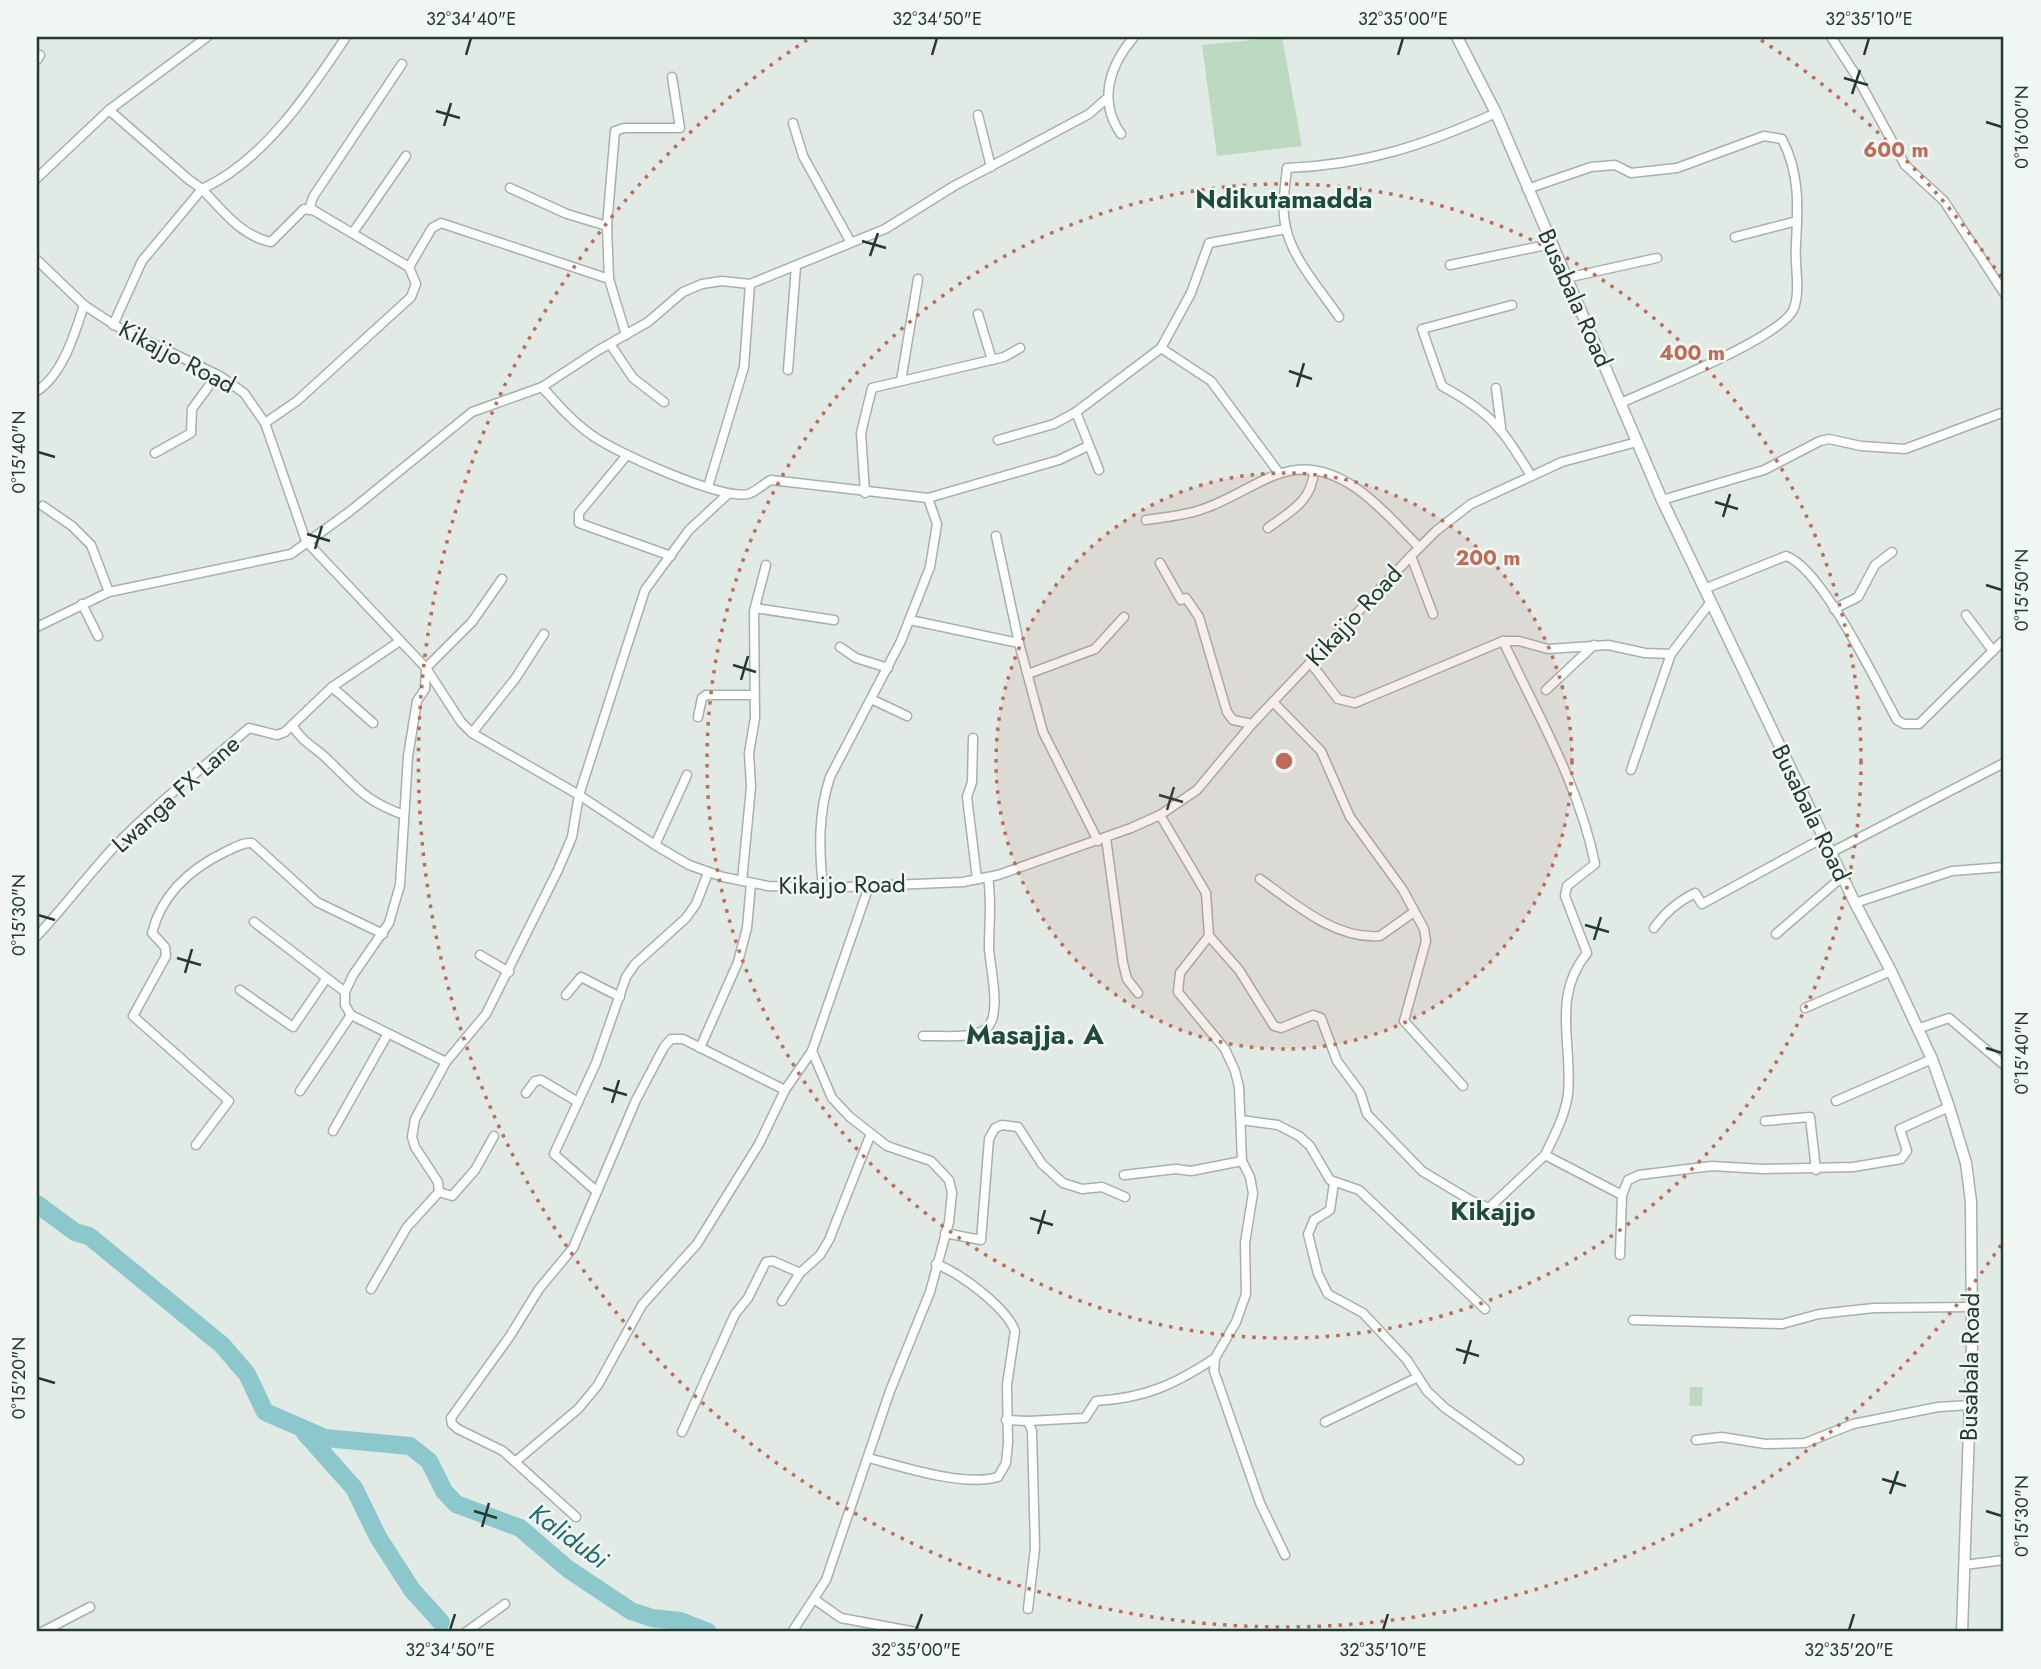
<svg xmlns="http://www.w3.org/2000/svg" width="2041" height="1669" font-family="Jost,sans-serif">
<rect width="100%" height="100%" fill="#e1eae5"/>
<!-- green -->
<g fill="#bbdac1">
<polygon points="1282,37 1302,146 1217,156 1202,45"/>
<polygon points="1690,1387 1703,1387 1702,1406 1689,1406"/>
</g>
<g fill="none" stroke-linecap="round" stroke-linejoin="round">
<!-- river -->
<g stroke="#8cc7cc" stroke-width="18">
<polyline points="37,1204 75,1232 89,1236 222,1345 247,1374 265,1412 325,1438 410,1446 429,1461 444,1491 456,1504 520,1528 568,1569 631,1611 652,1618 680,1621 708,1632"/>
<polyline points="305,1433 354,1488 378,1537 412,1590 441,1622"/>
</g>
<!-- minor casing -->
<g stroke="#a4b2ab" stroke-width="11">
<g id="minor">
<polyline points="1831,37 1857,77 1905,165 1944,201 2004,293"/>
<polyline points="37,60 40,55"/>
<polyline points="109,110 207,37"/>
<polyline points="978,115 991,167"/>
<polyline points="793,123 803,156 850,241"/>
<path d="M 1121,134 C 1098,101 1109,66 1134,37"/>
<path d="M 37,178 L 109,110 L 188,179 L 202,189 C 264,161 310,91 346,37"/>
<polyline points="510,188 567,214 607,226 609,279"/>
<path d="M 1527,189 L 1591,167 L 1615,165 L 1631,173 L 1677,168 L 1764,136 L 1782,139 C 1800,173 1798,207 1796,244 C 1794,265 1801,288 1794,308 C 1784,337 1653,388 1621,403"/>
<polyline points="309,210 313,197 402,64"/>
<polyline points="607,226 615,131 624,128 680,128 672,77"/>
<polyline points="354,231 406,156"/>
<polyline points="1735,237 1797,221"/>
<polyline points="37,260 84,305 116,326 220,376 244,393 265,423 306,541 426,668 461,722 472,733 579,795 655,845 689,865 723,877 768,886 823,888 963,882 998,875 1131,828 1160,815 1197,790 1252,724 1411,556 1436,531 1471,504 1562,462 1637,442"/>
<polyline points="1450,265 1551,244"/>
<polyline points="409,267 432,228 441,223 609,279 626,335"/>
<polyline points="1566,278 1657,258"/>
<path d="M 1512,305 L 1422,329 L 1442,386 C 1491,413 1501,427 1530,474"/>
<polyline points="978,314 992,360"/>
<path d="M 1339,317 C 1321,290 1293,260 1286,228 C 1281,209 1285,188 1287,168 C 1365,165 1425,145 1496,113"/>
<path d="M 113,325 L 142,261 L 202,189 C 222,210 241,236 271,242 L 304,209 L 313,210 L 409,267 L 416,284 L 411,297 L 297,401 L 265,423"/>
<polyline points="610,344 633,378 664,402"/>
<polyline points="1161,348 1211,381 1279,473"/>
<polyline points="788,370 796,266"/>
<polyline points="901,381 918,279"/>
<path d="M 542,387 C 558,405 573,422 593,436 C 617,453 721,500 748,494 C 756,492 763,484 771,480 L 928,498 L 1059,460 L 1088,446"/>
<polyline points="1496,388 1501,427"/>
<path d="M 37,391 C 63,374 75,333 84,305"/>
<polyline points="998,440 1054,424 1076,412"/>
<polyline points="155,453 191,433 192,409 217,375"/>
<polyline points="627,455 579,513 579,523 671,556"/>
<polyline points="1099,470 1076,412 1161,348 1191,293 1209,243 1286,229"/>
<polyline points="708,487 744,367 750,284"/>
<polyline points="865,493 861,433 872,388 1004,357 1020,348"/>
<polyline points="1662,500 1764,470 1820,441 1829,439 1861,446 1905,449 2004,412"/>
<polyline points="43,506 72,526 91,545 109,592"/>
<path d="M 1146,520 C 1164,517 1183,516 1200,510 C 1257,492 1290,443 1356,488 C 1379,504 1399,527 1419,547"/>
<path d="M 1268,528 C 1291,511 1312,501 1314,471"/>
<polyline points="996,536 1019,643"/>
<polyline points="1411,556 1433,614"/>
<polyline points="1160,563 1181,600 1186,598 1199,617 1227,712 1233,720 1252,724"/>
<path d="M 1704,589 L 1786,556 C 1822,568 1877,684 1897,720 L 1904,724 L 1919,724 L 2004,640"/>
<polyline points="82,604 98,636"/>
<polyline points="755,608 834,620"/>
<polyline points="1834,609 1858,597 1875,565 1892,552"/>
<polyline points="1966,615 1993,651"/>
<polyline points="910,620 1019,643 1043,732 1098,841"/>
<polyline points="37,627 109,592 291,554 349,512 472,412 542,387 597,351 648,322 683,292 702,284 722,281 750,284 885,229 954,186 1089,114 1106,99"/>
<path d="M 1503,641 C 1537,714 1579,784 1595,864 L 1567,886 L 1565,896 L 1587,953 C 1551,997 1573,1044 1568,1094 C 1565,1116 1554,1136 1545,1155 L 1622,1195"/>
<polyline points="840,647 856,658 888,668"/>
<polyline points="1310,662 1338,699 1355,703 1503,641 1519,641 1548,649 1608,645 1645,653 1671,654"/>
<polyline points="1028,674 1095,649 1124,617"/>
<polyline points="332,687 373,723"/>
<polyline points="1546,690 1594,645"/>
<polyline points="871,699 907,716"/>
<polyline points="1273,702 1321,751 1350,817 1403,890 1424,929 1426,941 1404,1021 1463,1086"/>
<polyline points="698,717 702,698 706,695 752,695"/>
<path d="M 292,725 C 302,742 315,747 328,760 C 358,788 363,800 404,815"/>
<polyline points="472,733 515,679 544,634"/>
<polyline points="973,738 972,782 967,797 977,879"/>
<polyline points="1631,770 1671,654 1710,603"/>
<polyline points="1160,815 1206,893 1209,936 1239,970 1274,1026 1281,1028 1313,1015 1321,1018 1337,1061 1360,1092 1367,1114 1422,1171 1470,1200 1489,1208 1545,1155"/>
<polyline points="1106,838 1123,963 1127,979 1138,993"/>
<polyline points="655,845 687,775"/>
<polyline points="1830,853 2004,763"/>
<path d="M 1260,879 C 1294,903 1335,940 1380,936 L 1414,912"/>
<polyline points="742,881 751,787 749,753 755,718 754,611 766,565"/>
<path d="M 823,888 C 819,849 818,814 830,777 L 901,641 L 930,567 L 937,524 L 928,498"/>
<polyline points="1855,903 1952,871 2004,867"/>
<polyline points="254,922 345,992"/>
<path d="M 1654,928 C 1665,912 1677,902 1695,893 L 1702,904 L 1823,838"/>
<polyline points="1776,934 1842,877"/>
<path d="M 37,936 C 64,907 88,875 115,846 C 157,803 204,767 249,728 L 277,735 L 285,732 L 332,687 L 400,641"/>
<polyline points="1209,936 1180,973 1178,992 1225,1049 1235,1071 1239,1087 1242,1161 1250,1177 1253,1193 1245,1243 1246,1294 1236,1322 1215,1358 1214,1371 1260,1503 1285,1555"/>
<polyline points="480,955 509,972"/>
<polyline points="240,990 293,1027 326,979"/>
<polyline points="566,995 581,977 620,997"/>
<polyline points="1805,1008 1891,971"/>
<polyline points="1917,1029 1949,1018 2004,1065"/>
<path d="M 923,1036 C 940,1035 973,1040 987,1028 C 1002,1014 990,967 989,948 C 989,923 992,902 988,877"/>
<polyline points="700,1048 738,962 747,928 751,883"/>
<polyline points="446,1062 351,1015 345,1005 345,992 353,975 389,923 400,885 408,756 417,701 425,689 426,668 472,622 502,579"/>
<polyline points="300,1091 351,1015"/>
<polyline points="526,1093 535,1081 541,1080 578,1102"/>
<polyline points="1836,1101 1932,1059"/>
<polyline points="1241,1120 1278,1125 1299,1136 1310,1146 1330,1180 1359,1190 1485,1309"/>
<polyline points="1765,1121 1810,1117 1816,1170"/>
<polyline points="333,1131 387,1035"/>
<path d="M 196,1145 L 229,1101 L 133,1016 L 166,956 L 165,947 L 152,933 C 162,893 191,868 227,851 C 236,847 243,842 252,843 L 317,902 L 383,934"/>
<polyline points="1124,1175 1176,1169 1191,1171 1242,1161"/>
<polyline points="1334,1183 1330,1210 1314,1220 1308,1234 1318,1274 1328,1294 1363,1313 1407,1360 1427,1391 1445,1408 1519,1460"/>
<polyline points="595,1190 554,1154 596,1063 626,977 635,964 686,918 696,904 708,873"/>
<polyline points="439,1192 452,1196 475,1170 494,1136"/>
<polyline points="945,1233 981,1240 989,1139 995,1128 1002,1125 1018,1127 1042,1164 1063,1183 1082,1189 1102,1187 1125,1197"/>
<polyline points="1620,1255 1622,1195 1628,1180 1639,1175 1712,1166 1763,1169 1853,1167 1901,1159 1907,1151 1900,1129 1949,1107"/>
<polyline points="371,1289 407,1227 439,1192 438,1182 415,1147 412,1137 415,1119 446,1062 486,1014 558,870 572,837 579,795 645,590 689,530 728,494"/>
<polyline points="782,1301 800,1273 820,1255 829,1240 870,1136"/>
<polyline points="1633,1320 1782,1324 1819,1314 1874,1308 1971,1307"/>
<polyline points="1006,1420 1028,1421 1032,1431 1035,1548 1028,1609"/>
<path d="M 1028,1421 L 1085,1418 L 1096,1401 C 1145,1398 1174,1385 1215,1358"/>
<polyline points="1325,1422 1418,1377"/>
<polyline points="682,1432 735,1314 748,1298 766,1262 773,1261 800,1273"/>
<polyline points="1696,1440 1722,1437 1765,1444 1805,1443 1853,1424 1938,1407 1970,1405"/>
<path d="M 869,1458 C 903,1467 964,1487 998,1477 L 1006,1463 L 1008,1443 L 1007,1385 L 1015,1331 C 1006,1307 960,1273 936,1264"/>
<polyline points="515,1462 578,1409 598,1385 642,1305 697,1244 759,1144 785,1090 812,1051 869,886"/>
<polyline points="576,1517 503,1451 458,1429 452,1424 451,1418 510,1336 539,1289 573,1248 636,1100 664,1047 671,1039 683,1039 785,1090"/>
<polyline points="1964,1565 2004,1560"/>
<polyline points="814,1599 841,1618 916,1632"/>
<polyline points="42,1632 90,1607"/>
<polyline points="466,1632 505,1604"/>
<polyline points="792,1632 826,1580 890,1391 930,1292 949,1222 952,1193 949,1180 931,1161 887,1146 850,1117 832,1098 812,1051"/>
</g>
</g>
<!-- tertiary casing -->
<g stroke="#a4b2ab" stroke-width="13">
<polyline id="tertiary" points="1457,37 1496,113 1662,500 1855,903 1891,971 1932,1059 1949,1107 1966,1163 1971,1202 1972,1344 1962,1632"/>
</g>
<!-- minor -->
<use href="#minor" stroke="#fff" stroke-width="8"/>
<!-- tertiary -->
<use href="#tertiary" stroke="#fff" stroke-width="10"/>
</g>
<!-- ticks -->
<path fill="none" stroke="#223a31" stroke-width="2.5" d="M 466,55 L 471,38M 932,55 L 937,38M 1398,55 L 1403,38M 1864,55 L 1869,38M 1844,78 L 1868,85M 1852,94 L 1860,70M 436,111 L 460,118M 1986,122 L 2002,127M 444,126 L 451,103M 862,241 L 886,248M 870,256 L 878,233M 1289,371 L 1312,379M 1297,387 L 1304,363M 38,452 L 55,457M 1715,502 L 1738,509M 1723,517 L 1730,494M 307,534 L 330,541M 315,549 L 322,526M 1986,585 L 2002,590M 733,665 L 756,672M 741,680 L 748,656M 1159,795 L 1183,802M 1167,810 L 1174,787M 38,915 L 55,920M 1585,925 L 1609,932M 1594,940 L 1601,917M 177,958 L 201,965M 185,973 L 192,949M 1986,1048 L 2002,1053M 603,1088 L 627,1095M 612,1103 L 619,1080M 1030,1218 L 1053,1225M 1038,1234 L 1045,1210M 1456,1349 L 1479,1356M 1464,1364 L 1471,1340M 38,1378 L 55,1383M 1882,1479 L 1906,1486M 1890,1494 L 1898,1471M 474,1511 L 497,1518M 1986,1511 L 2002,1516M 482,1527 L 489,1503M 450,1630 L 455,1614M 916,1630 L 922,1614M 1383,1630 L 1388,1614M 1849,1630 L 1854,1614"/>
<!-- distance rings -->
<circle cx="1284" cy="761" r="288" fill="#c06b57" fill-opacity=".12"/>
<g fill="none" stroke="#c06b57" stroke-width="3.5" stroke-dasharray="3.5 7">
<circle cx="1284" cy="761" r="288"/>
<circle cx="1284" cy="761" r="577"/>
<path d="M2001 1245A865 865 0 1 1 807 40M1761 40A865 865 0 0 1 2001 277"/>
</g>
<g text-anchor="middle" stroke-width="5" stroke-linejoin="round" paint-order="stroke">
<!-- street labels -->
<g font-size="24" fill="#223a31" stroke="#f1f7f3">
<text transform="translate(1575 298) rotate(66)" y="8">Busabala Road</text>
<text transform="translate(177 357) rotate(28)" y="8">Kikajjo Road</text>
<text transform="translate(1354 616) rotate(-47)" y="8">Kikajjo Road</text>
<text transform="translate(176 794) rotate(-42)" y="8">Lwanga FX Lane</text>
<text transform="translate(1811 813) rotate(64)" y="8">Busabala Road</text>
<text transform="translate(842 885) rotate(-1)" y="8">Kikajjo Road</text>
<text transform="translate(1970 1367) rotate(-89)" y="8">Busabala Road</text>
</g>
<!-- neighbourhood labels -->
<g font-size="26" font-weight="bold" fill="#204a3c" stroke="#f1f7f3">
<text x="1284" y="208">Ndikutamadda</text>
<text x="1493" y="1220">Kikajjo</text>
</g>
<!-- water labels -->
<g font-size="26" font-style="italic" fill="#216a71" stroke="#f1f7f3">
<text transform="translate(569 1536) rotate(36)" y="9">Kalidubi</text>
</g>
<!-- quarter labels -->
<g font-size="28" font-weight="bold" fill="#204a3c" stroke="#f1f7f3">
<text x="1035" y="1044">Masajja. A</text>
</g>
</g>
<circle cx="1284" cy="761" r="10" fill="#c06b57" stroke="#f1f7f3" stroke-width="3.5"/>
<g font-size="21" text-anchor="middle" font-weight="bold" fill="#c06b57" stroke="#f1f7f3" stroke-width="5" stroke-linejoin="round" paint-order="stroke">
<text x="1896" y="157">600 m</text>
<text x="1692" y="360">400 m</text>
<text x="1488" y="565">200 m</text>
</g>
<!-- border -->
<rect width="2041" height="1669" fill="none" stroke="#f1f7f3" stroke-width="77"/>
<rect x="38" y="38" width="1964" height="1592" fill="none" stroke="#223a31" stroke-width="2.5"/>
<g font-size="18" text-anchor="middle" fill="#223a31">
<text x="471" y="25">32°34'40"E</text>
<text x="937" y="25">32°34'50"E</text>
<text x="1403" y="25">32°35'00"E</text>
<text x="1869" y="25">32°35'10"E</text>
<text transform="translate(2022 127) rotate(-90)" y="6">0°16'00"N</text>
<text transform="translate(19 452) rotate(-90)" y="6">0°15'40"N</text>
<text transform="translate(2022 590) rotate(-90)" y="6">0°15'50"N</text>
<text transform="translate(19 915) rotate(-90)" y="6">0°15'30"N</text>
<text transform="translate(2022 1053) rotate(-90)" y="6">0°15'40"N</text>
<text transform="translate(19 1378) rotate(-90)" y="6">0°15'20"N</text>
<text transform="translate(2022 1516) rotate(-90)" y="6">0°15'30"N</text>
<text x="450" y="1656">32°34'50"E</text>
<text x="916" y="1656">32°35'00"E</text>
<text x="1383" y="1656">32°35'10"E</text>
<text x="1849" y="1656">32°35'20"E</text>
</g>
</svg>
